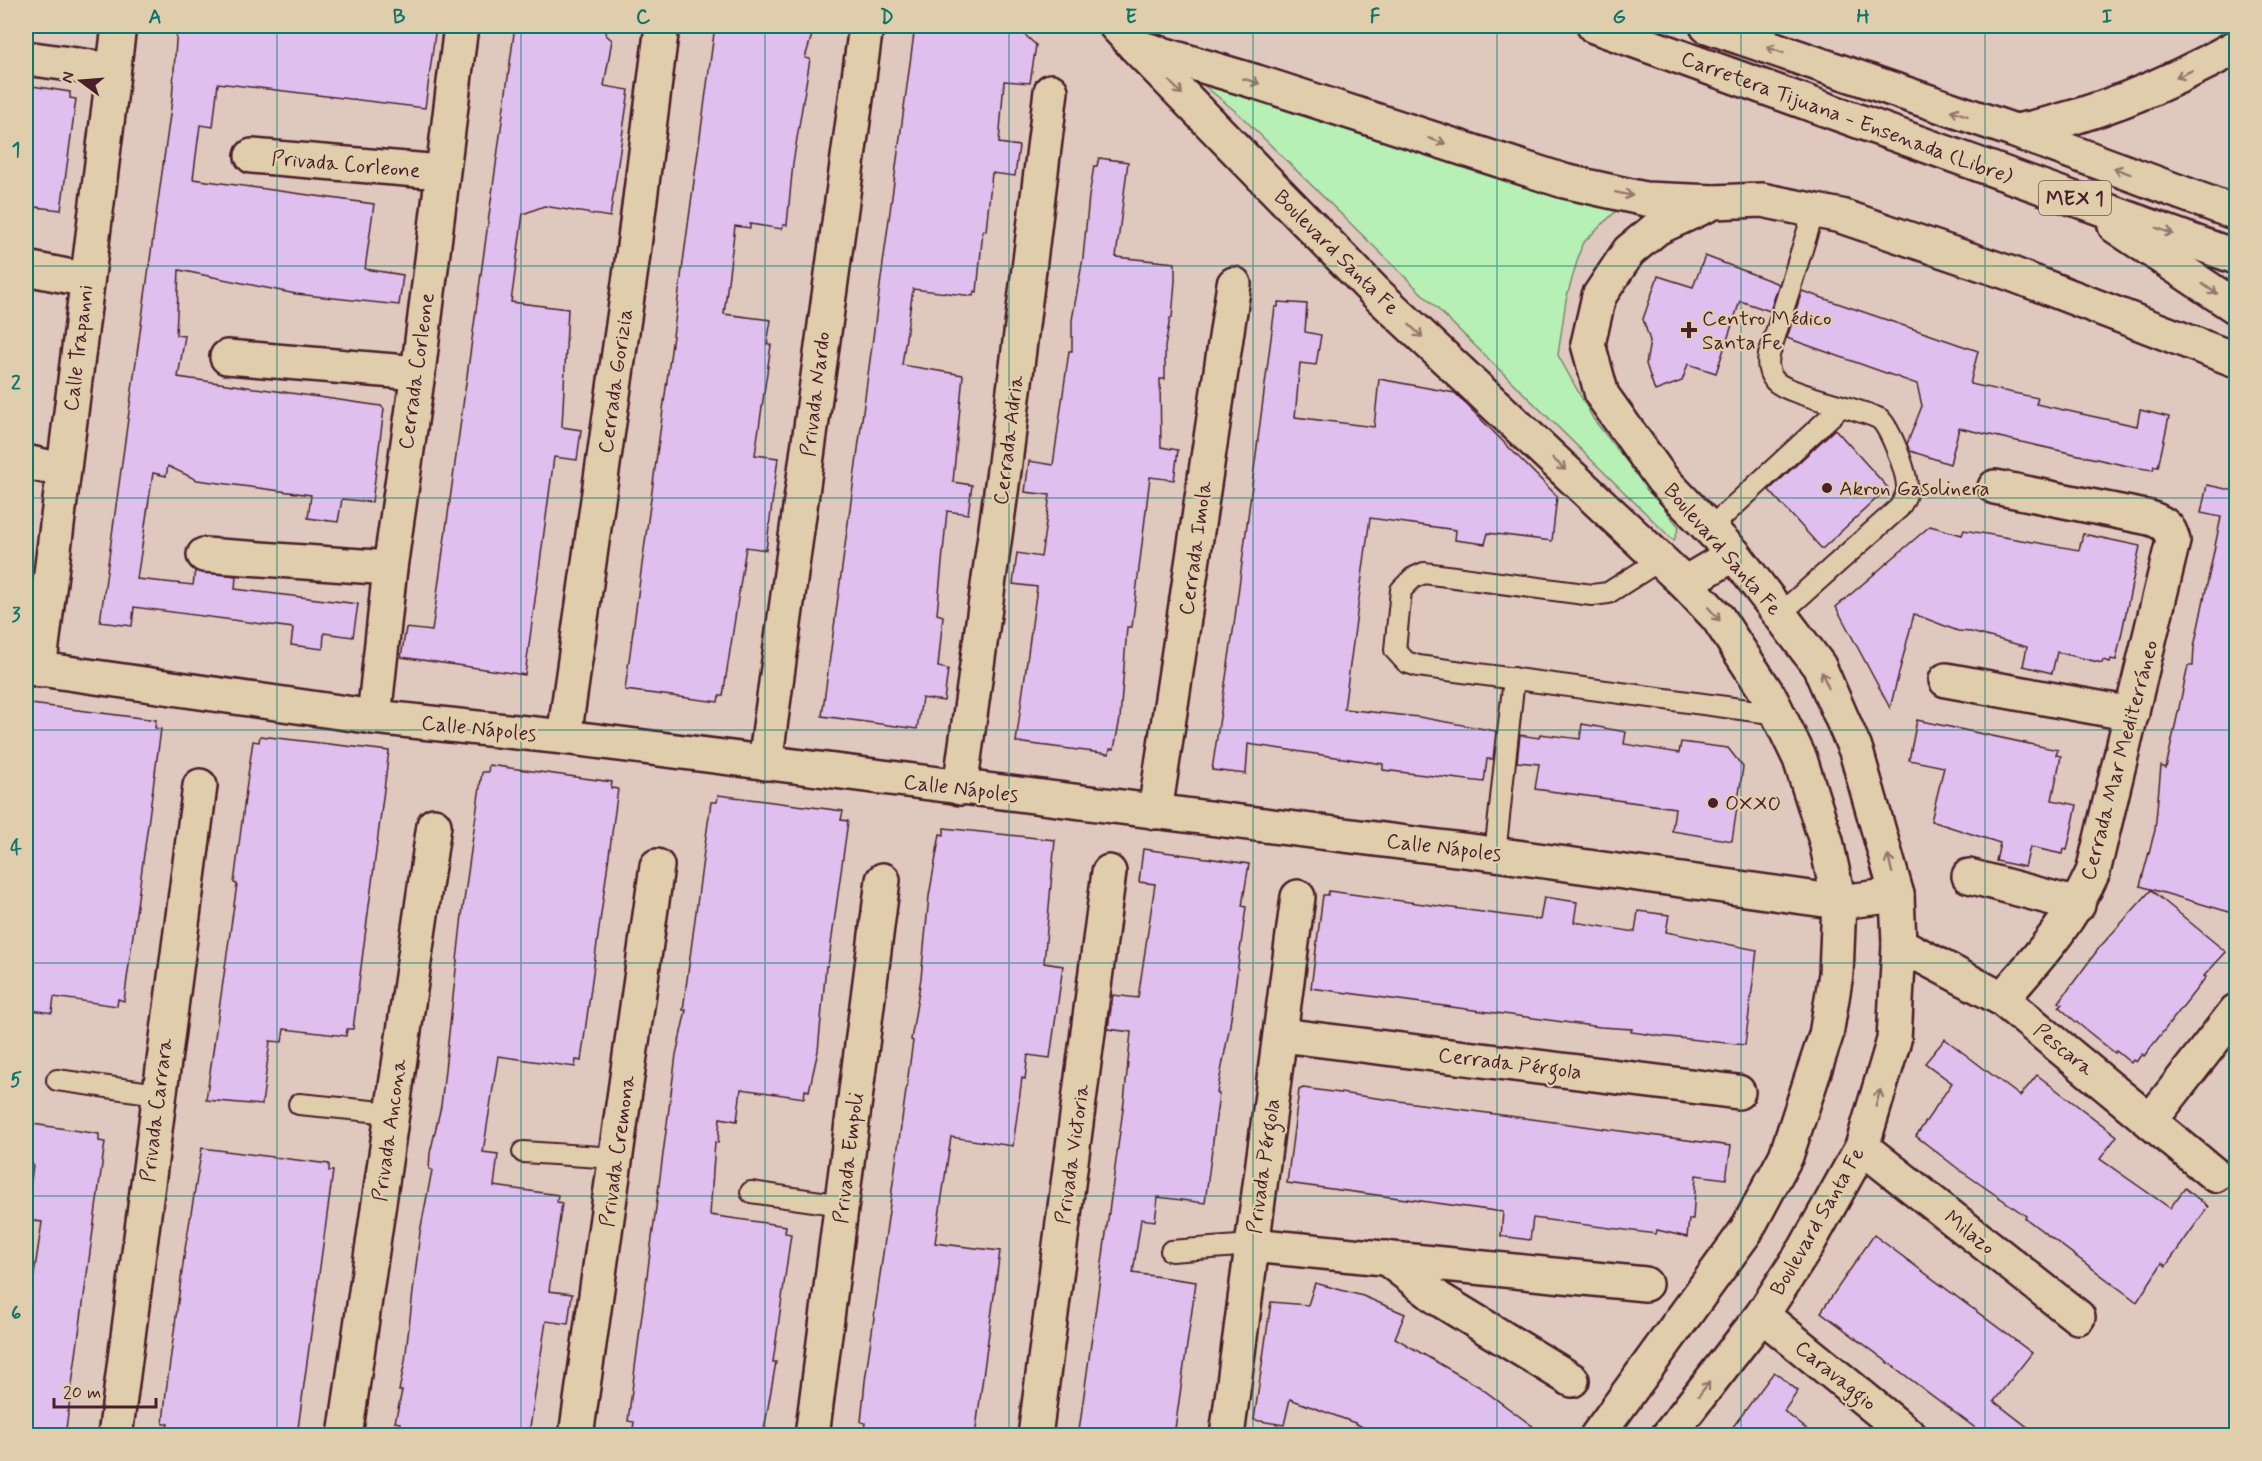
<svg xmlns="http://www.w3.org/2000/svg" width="2262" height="1461" font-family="Mynerve,sans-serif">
<rect width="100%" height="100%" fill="#dfc9bf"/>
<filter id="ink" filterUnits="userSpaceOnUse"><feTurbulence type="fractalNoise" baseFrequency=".0167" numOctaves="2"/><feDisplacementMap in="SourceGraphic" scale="12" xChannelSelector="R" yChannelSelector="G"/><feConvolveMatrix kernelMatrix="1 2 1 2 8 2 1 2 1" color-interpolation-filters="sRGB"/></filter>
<g filter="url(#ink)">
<!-- green -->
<polygon fill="#b6f0b4" stroke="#808870" stroke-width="1.5" points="1200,82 1616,211 1582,244 1566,300 1558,355 1594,420 1679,527 1674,541 1240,115"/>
<!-- building -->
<g fill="#debfed" stroke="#4a1f2b" stroke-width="1.5">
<polygon points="177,26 436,26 425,108 218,83 213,127 200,125 193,179 374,204 365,269 403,275 399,305 296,294 179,270 176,335 185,336 178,377 381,406 384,409 372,502 342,499 338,522 308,518 311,495 197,480 168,466 166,476 153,473 137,579 193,585 195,571 236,576 235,589 358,604 353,637 324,633 323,649 291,645 293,628 134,607 132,626 100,622 172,100"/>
<polygon points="515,26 607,26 606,35 612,40 604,86 629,90 610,217 544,206 523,214 511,302 568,309 562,427 581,430 577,460 554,457 525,675 401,657 406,628 432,631"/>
<polygon points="715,26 810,26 814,28 805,58 810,59 793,163 787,225 783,225 782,229 750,224 750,228 735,226 724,314 771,320 767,344 771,345 755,455 778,458 766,550 746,547 723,696 719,696 718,702 625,690"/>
<polygon points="915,26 1015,26 1036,45 1030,83 1004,81 999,143 1019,146 1015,176 992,173 986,231 983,230 977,292 974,291 973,296 913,289 902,365 963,375 953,482 972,485 968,514 947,511 937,614 943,616 938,667 948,669 944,701 922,698 917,729 822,716"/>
<polygon points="26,85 70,92 70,98 76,99 61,210 26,206"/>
<polygon points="1099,158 1128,162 1116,257 1175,263 1175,281 1172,318 1170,318 1165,347 1165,379 1160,379 1161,447 1178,450 1174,480 1150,477 1132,627 1127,627 1120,719 1114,749 1110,749 1109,754 1016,742 1037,587 1013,584 1017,553 1041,557 1050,495 1025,492 1029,461 1053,465 1069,351 1072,351 1072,320 1083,258 1089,196 1094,166 1097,166"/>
<polygon points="1705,256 1779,284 1770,311 1740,301 1716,373 1688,364 1682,381 1655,391 1646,364 1650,341 1643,319 1658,276 1693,287"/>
<polygon points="1802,291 1978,351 1970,384 2038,398 2036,404 2137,426 2140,410 2169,417 2158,467 2154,466 2153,470 2132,467 1959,428 1950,464 1910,451 1907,444 1922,406 1917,384 1787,338"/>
<polygon points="1278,302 1307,304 1305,332 1321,335 1316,365 1300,363 1295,417 1374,427 1379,379 1455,393 1557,496 1552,541 1488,533 1485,544 1455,540 1456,530 1370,518 1344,709 1419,717 1496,731 1493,759 1487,759 1484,782 1383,770 1383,764 1248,744 1246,774 1212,770 1234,625 1275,307 1278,307"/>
<polygon points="1835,429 1888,488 1822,549 1769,490"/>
<polygon points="2207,485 2236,491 2236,914 2140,886 2155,830 2161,766 2166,768 2188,666 2193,666 2194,647 2221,517 2201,513"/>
<polygon points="1930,526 1962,535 1964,530 2079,550 2083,534 2140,546 2116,660 2111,659 2110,662 2103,660 2102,663 2057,652 2052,673 2023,666 2027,647 1971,632 1958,631 1914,614 1890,708 1836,607"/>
<polygon points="31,704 156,720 155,728 161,729 124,1001 118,999 117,1006 54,997 52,1013 26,1009 26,711 30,712"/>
<polygon points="1917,720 2058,750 2056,755 2061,756 2052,800 2077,805 2067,850 2063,849 2062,854 2030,847 2025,867 1996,861 2000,843 1931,821 1944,767 1909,760"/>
<polygon points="1582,724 1626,732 1624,744 1679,753 1681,742 1728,748 1743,767 1732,841 1672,831 1675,808 1535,789 1539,764 1517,762 1520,735 1539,738 1540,734 1580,739"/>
<polygon points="260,736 389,751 353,1029 347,1029 346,1036 284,1029 282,1042 270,1041 262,1105 206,1100 237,884 234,883 248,775 253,741 259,742"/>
<polygon points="489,765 612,782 611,788 618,789 581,1061 576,1060 575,1067 498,1056 483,1152 498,1154 494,1186 558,1195 557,1202 562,1203 549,1291 572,1294 568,1324 546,1321 529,1434 399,1436 400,1423 395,1422 402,1391 399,1391 405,1361 420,1232 432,1170 429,1169 430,1153 441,1106 462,915 482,772 488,772"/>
<polygon points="718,795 843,811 841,820 848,821 828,966 826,966 818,1051 809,1091 805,1090 804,1098 741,1089 737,1121 720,1118 718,1143 715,1142 710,1215 786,1226 785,1233 791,1234 773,1362 776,1362 763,1436 632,1436 634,1422 628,1421 676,1055 686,1010 683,1010 704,851 711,802 717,802"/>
<polygon points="944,828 1055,840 1044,963 1063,966 1050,1058 1028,1055 1025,1079 1022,1078 1013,1146 951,1137 935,1243 1000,1251 975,1436 863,1436 865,1423 861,1422 865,1381 913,1041 911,1040 921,978 929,896 940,834 944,835"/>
<polygon points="1143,849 1249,864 1242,906 1246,907 1230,1025 1217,1093 1219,1094 1205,1203 1158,1197 1155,1221 1141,1219 1133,1273 1196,1282 1174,1436 1091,1436 1091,1433 1079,1431 1124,1102 1131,1032 1108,1029 1113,995 1138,998 1155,884 1139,882"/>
<polygon points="2151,890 2226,952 2204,976 2206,977 2144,1056 2142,1054 2136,1062 2133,1060 2131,1063 2116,1051 2115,1053 2075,1021 2059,1007 2062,1004 2059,1002 2099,948"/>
<polygon points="1329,891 1540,920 1544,897 1577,902 1574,922 1635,932 1638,911 1669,915 1666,932 1757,950 1745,1045 1660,1036 1631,1032 1632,1029 1600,1027 1311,988 1323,895 1328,895"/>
<polygon points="1945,1039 2020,1096 2037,1075 2117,1136 2100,1159 2170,1208 2185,1188 2208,1207 2166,1266 2162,1263 2137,1302 2025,1218 2026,1216 1961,1171 1916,1136 1952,1083 1925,1063"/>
<polygon points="1303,1088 1731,1146 1726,1179 1696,1175 1693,1219 1689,1219 1687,1237 1657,1230 1656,1234 1533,1218 1530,1240 1501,1236 1503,1212 1287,1183 1299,1090"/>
<polygon points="26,1123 99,1134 99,1141 105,1142 65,1436 26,1436 26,1300 30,1301 42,1222 26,1220 33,1165 26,1164"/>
<polygon points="202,1148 329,1164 329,1171 333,1171 297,1436 165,1436 168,1424 163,1424 166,1392 185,1249"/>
<polygon points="1874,1235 2032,1353 1994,1401 2039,1436 1986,1436 1821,1312"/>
<polygon points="1315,1283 1363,1296 1405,1314 1395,1338 1478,1386 1546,1436 1379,1436 1355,1423 1290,1399 1284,1425 1254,1420 1271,1302 1308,1305"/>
<polygon points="1774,1372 1798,1391 1784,1411 1815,1436 1726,1436"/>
</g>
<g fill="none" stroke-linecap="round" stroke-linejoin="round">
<!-- service casing -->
<g stroke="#4a1f2b" stroke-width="24">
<g id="service">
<polyline points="1710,528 1842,406"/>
<polyline points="1660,560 1608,593 1592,595 1424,573 1413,578 1401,590 1395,650 1406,662 1418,666 1778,714"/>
<path d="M 1780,614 L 1899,508 C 1903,502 1906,497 1907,490 C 1908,474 1891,430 1880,419 C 1856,407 1789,395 1775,381 C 1768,373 1767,365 1769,355 L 1814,211"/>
<polyline points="1495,854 1514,678"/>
<polyline points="57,1080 158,1094"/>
<polyline points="299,1104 392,1113"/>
<polyline points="523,1152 616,1158"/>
<polyline points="751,1192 842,1205"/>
<polyline points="1171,1251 1252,1245"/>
</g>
</g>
<!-- minor casing -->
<g stroke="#4a1f2b" stroke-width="38">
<g id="minor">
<polyline points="26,58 113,70"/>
<polyline points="252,156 441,172"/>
<polyline points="26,268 87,280"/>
<polyline points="227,357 418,373"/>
<polyline points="26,462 62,470"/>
<path d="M 1995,487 L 2150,518 C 2164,523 2170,527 2173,541 L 2093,872 C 2069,925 2039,956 2002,999"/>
<polyline points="204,555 390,568"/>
<polyline points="1685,583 1734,554"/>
<polyline points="26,667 374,717 564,737 1495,854 1839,902 1897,895"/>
<polyline points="39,670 119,26"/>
<polyline points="1946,680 2132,714"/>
<polyline points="374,717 390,568 418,373 461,26"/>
<polyline points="564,737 632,262 662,26"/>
<polyline points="765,763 866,26"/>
<polyline points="960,788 1005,463 1051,91"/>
<polyline points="1155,812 1234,284"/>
<polyline points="1969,876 2078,905"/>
<polyline points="1899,944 2002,999 2215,1175"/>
<polyline points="1281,1035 1738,1092"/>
<polyline points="2151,1120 2236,1011"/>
<polyline points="1862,1147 2078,1317"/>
<polyline points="1252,1245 1645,1284"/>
<polyline points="1386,1258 1439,1299 1572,1380"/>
<polyline points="1762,1315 1910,1436"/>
<polyline points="115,1436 200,786"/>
<polyline points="345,1436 434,825"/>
<polyline points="576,1436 657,866"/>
<polyline points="812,1436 883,880"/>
<polyline points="1035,1436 1109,872"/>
<polyline points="1227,1436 1298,897"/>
</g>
</g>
<!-- secondary casing -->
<g stroke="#4a1f2b" stroke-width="38">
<g id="secondary">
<polyline points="1135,46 1377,294 1685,583 1718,618 1771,699 1800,759 1826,841 1839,902 1836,974 1826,1035 1786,1156 1746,1231 1597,1436"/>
<polyline points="1668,1436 1762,1315 1805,1249 1862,1147 1894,1040 1899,944 1897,895 1856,751 1819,666 1734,554 1662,479 1602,395 1588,344 1599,296 1629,251 1657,228 1714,202 1762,200 1841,216 2009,273 2236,360"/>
</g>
</g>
<!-- trunk casing -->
<g stroke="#4a1f2b" stroke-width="38">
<g id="trunk">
<polyline points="1116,26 1135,46 1257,82 1564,181 1645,199 1714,202"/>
<polyline points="1594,26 2236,257"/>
<polyline points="1707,26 2015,131 2236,213"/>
<path d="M 2016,131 C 2094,117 2167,85 2236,47"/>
<polyline points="2115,226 2236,307"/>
</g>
</g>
<!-- service -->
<use href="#service" stroke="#e0cdab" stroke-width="20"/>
<!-- minor -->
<use href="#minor" stroke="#e0cdab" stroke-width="33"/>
<!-- secondary -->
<use href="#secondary" stroke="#e0cdab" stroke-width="33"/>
<!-- trunk -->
<use href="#trunk" stroke="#e0cdab" stroke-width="33"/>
</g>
<!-- one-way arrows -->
<defs><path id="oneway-shaft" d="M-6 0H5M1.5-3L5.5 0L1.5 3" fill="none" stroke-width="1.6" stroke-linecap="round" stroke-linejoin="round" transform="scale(1.5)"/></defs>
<g stroke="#95766b">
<use href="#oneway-shaft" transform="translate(1775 50) rotate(-160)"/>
<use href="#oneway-shaft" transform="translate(2184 74) rotate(156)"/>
<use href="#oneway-shaft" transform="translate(1251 81) rotate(17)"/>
<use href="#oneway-shaft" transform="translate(1176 88) rotate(46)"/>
<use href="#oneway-shaft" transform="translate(1959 113) rotate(-162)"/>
<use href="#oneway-shaft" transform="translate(1437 141) rotate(18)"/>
<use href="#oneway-shaft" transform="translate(2122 171) rotate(-160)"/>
<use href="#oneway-shaft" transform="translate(1624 194) rotate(12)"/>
<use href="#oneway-shaft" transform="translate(2165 231) rotate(20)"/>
<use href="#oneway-shaft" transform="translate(2210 289) rotate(34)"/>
<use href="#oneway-shaft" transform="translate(1416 331) rotate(43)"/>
<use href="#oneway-shaft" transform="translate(1559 464) rotate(43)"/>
<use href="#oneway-shaft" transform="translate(1714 614) rotate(49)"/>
<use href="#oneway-shaft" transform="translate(1825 680) rotate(-114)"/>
<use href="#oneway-shaft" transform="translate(1890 864) rotate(-104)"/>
<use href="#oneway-shaft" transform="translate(1878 1098) rotate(-74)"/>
<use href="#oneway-shaft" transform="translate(1704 1389) rotate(-52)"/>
</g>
</g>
<!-- grid -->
<path fill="none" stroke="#0f766e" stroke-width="1.5" stroke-opacity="0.55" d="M 277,26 L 277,1436M 521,26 L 521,1436M 765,26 L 765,1436M 1009,26 L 1009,1436M 1253,26 L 1253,1436M 1497,26 L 1497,1436M 1741,26 L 1741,1436M 1985,26 L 1985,1436M 26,266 L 2236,266M 26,498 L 2236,498M 26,730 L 2236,730M 26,963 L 2236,963M 26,1196 L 2236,1196"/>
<!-- markers -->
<g fill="#4a1f2b" stroke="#e0cdab" stroke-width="2">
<path d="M1686 321h6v6h6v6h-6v6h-6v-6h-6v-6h6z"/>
<circle cx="1827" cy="488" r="6"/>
<circle cx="1713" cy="803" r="6"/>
</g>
<g text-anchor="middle" stroke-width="4.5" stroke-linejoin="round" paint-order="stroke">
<!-- shield labels -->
<rect fill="#e0cdab" stroke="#775351" stroke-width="1.5" x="2039" y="181" width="72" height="34" rx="4.5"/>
<g font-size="20" font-weight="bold" fill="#4a1f2b">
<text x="2075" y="205">MEX 1</text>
</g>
<!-- street labels -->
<g font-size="21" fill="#4a1f2b" stroke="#e0cdab">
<text transform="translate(1847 117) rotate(20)" y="7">Carretera Tijuana - Ensenada (Libre)</text>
<text transform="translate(346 164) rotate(5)" y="7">Privada Corleone</text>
<text transform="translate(1337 252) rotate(45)" y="7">Boulevard Santa Fe</text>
<text transform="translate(78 348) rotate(-83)" y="7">Calle Trapanni</text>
<text transform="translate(416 371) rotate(-82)" y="7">Cerrada Corleone</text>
<text transform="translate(615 381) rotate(-82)" y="7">Cerrada Gorizia</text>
<text transform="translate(815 394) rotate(-83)" y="7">Privada Nardo</text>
<text transform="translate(1008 440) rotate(-83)" y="7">Cerrada Adria</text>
<text transform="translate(1195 548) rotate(-82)" y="7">Cerrada Imola</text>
<text transform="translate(1723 549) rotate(49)" y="7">Boulevard Santa Fe</text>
<text transform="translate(479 728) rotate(6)" y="7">Calle Nápoles</text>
<text transform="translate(2119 760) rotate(-75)" y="7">Cerrada Mar Mediterráneo</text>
<text transform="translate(961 788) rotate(7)" y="7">Calle Nápoles</text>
<text transform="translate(1444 847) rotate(7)" y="7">Calle Nápoles</text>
<text transform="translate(2064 1049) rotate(39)" y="7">Pescara</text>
<text transform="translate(1510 1063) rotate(7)" y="7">Cerrada Pérgola</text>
<text transform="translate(156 1110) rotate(-83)" y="7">Privada Carrara</text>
<text transform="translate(389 1130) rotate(-82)" y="7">Privada Ancona</text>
<text transform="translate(617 1151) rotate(-82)" y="7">Privada Cremona</text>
<text transform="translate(1072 1154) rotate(-82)" y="7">Privada Victoria</text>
<text transform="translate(848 1158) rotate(-83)" y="7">Privada Empoli</text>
<text transform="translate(1263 1166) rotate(-82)" y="7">Privada Pérgola</text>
<text transform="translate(1817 1221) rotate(-60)" y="7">Boulevard Santa Fe</text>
<text transform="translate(1970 1232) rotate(38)" y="7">Milazo</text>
<text transform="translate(1836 1375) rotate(39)" y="7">Caravaggio</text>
</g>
<!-- poi labels -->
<g font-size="21" fill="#4a1f2b" stroke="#e0cdab" text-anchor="start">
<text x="1702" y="325">Centro Médico<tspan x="1702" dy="24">Santa Fe</tspan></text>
<text x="1839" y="495">Akron Gasolinera</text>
<text x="1725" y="810">OXXO</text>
</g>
</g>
<!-- margin -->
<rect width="2262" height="1461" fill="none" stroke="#e0cdab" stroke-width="66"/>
<!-- north arrow -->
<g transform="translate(81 81) rotate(286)" stroke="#e0cdab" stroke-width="4.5" paint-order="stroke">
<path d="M0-4.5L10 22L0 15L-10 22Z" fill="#4a1f2b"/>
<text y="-9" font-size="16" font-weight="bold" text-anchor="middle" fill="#4a1f2b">N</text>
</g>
<!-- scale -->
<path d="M54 1398v9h102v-9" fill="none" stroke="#4a1f2b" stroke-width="3"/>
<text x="63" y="1398" font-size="18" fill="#4a1f2b" stroke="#e0cdab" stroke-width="4.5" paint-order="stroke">20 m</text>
<rect x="33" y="33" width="2196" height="1395" fill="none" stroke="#0f766e" stroke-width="2"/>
<g font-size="20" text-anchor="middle" font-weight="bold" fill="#0f766e">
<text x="155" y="23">A</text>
<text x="399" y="23">B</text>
<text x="643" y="23">C</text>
<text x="887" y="23">D</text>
<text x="1131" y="23">E</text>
<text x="1375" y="23">F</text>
<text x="1619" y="23">G</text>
<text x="1863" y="23">H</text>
<text x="2107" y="23">I</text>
<text x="16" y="156">1</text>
<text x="16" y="389">2</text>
<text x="16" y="621">3</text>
<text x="16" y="854">4</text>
<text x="16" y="1086">5</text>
<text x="16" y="1319">6</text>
</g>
</svg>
